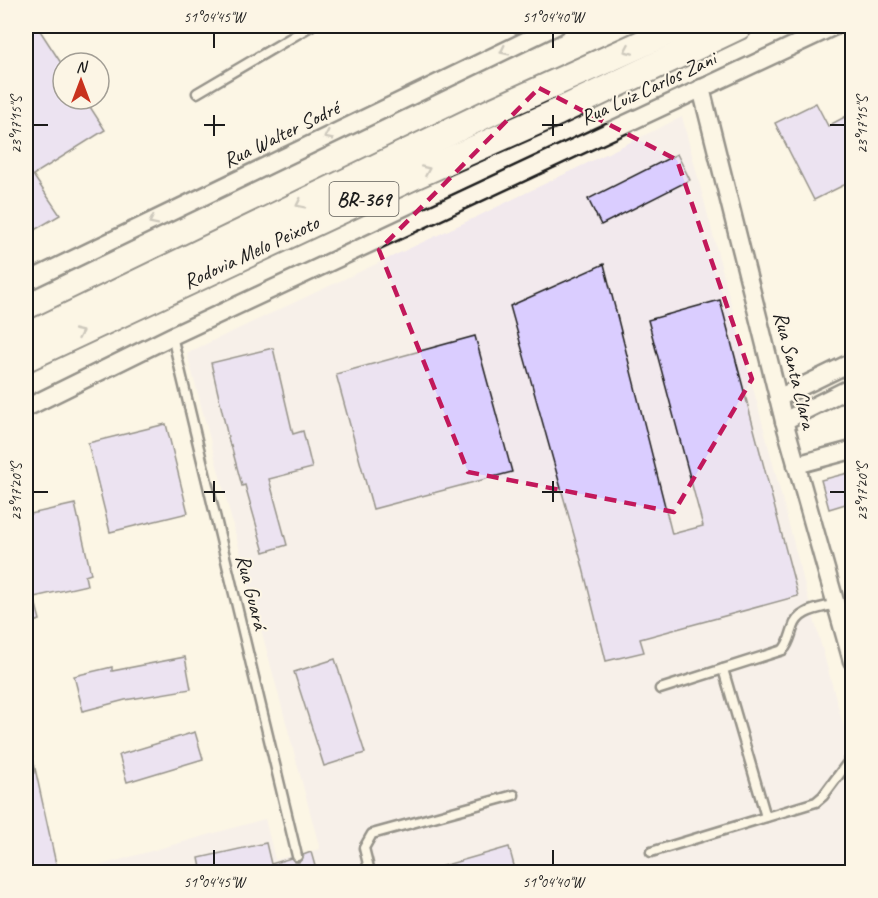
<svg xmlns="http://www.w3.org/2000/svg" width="878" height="898" font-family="Caveat,sans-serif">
<rect width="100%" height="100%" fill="#fcf5e5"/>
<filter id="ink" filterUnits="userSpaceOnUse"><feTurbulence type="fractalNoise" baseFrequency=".0167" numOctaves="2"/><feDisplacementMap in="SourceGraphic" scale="12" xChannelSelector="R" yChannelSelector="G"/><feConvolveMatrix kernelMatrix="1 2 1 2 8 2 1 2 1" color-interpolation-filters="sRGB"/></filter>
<g filter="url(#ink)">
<!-- built -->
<polygon fill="#f2e9ed" points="682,117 807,594 852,757 852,872 77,872 265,819 275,860 320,849 187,353 472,219"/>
<!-- building -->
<g fill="#dacdff" stroke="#1c1c1c" stroke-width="1.5">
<polygon points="26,26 37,26 63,66 63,99 85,99 105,130 33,175 60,215 26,235"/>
<polygon points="816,103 828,126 852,113 852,181 814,200 775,123"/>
<polygon points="677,154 690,180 601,225 588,199"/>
<polygon points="604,264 672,534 703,526 648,320 720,300 798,596 640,639 644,652 606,661 581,560 510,306"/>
<polygon points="475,336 512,472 373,509 336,374"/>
<polygon points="273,348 293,434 303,431 312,468 269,479 287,545 264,552 245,485 242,486 231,445 230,446 211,363"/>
<polygon points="166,424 188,513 110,532 88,443"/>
<polygon points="852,472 852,502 829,509 821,480"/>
<polygon points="75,504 91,574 85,576 87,585 34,597 40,620 26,624 26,515"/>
<polygon points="185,657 191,689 125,700 83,711 74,676 112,667 112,671"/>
<polygon points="335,659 365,753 324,766 294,672"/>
<polygon points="195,732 203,759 127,782 119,755"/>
<polygon points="31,750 58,873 26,873 26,751"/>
<polygon points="266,843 271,864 291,858 295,862 299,862 303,858 303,855 311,852 317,873 202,873 199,858"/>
<polygon points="509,847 516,873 432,873 432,869"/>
</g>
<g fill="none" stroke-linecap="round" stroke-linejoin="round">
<!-- lane casing -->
<g stroke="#1c1c1c" stroke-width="13">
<g id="lane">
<polyline points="197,93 311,26"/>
<polyline points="172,336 297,856"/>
<polyline points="723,669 766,817"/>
<path d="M 660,689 L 783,650 C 789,644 790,636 793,628 C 798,610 818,609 836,604"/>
<polyline points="651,852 816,802 823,796 852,757"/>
<polyline points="370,872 364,848 372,834 514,795"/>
</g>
</g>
<!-- street casing -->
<g stroke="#1c1c1c" stroke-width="21">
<g id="street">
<polyline points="701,88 784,421 852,661"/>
<polyline points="26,282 556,26"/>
<polyline points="778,398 852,362"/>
<polyline points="26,408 172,336 835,26"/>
<polyline points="784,421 852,387"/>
<polyline points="796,465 852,450"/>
</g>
</g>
<!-- primary casing -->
<g stroke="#1c1c1c" stroke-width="30">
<g id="primary">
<polyline points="26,337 491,112 681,26"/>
<polyline points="26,358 416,175 558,112 739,26"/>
</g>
</g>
<!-- lane -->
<use href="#lane" stroke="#fcf5e5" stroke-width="8"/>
<!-- street -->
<use href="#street" stroke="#fcf5e5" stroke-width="16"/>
<!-- primary -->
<use href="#primary" stroke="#fcf5e5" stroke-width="26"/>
</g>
<!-- one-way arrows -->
<defs><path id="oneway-chevron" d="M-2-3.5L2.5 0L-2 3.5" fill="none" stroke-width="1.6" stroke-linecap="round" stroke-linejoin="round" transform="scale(1.5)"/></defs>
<g stroke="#97938b">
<use href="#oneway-chevron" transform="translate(628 50) rotate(156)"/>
<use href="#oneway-chevron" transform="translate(504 51) rotate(154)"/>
<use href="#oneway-chevron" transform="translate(328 136) rotate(154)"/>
<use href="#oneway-chevron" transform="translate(426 170) rotate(-24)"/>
<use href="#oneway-chevron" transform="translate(300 204) rotate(154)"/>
<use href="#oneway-chevron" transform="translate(153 221) rotate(154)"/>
<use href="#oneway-chevron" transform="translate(79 333) rotate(-25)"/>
</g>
</g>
<!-- marked area -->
<path d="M0 0H878V898H0ZM 539,88 L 677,160 L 752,379 L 674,512 L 468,472 L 379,250 Z" fill="#fcf5e5" fill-opacity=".55" fill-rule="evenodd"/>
<path fill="none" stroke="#c2185b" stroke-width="4.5" stroke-dasharray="12 8" stroke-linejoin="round" d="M 539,88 L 677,160 L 752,379 L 674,512 L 468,472 L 379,250 Z"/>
<!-- ticks -->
<path fill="none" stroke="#1c1c1c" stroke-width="2" d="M 214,33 L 214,48M 553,33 L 553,48M 214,115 L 214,136M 553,115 L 553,136M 33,125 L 48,125M 204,125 L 225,125M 542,125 L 563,125M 830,125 L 845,125M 214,481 L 214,502M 553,481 L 553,502M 33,492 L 48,492M 204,492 L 225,492M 542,492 L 563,492M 830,492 L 845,492M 214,850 L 214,865M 553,850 L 553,865"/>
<g text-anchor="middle" stroke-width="4.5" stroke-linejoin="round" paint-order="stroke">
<!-- shield labels -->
<rect fill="#fcf5e5" stroke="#5f5d58" stroke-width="1.5" x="329.5" y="182" width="69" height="34" rx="4.5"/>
<g font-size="20" font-weight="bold" fill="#1c1c1c">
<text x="364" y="206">BR-369</text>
</g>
<!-- street labels -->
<g font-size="21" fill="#1c1c1c" stroke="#fcf5e5">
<text transform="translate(648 88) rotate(-25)" y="7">Rua Luiz Carlos Zani</text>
<text transform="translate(281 134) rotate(-26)" y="7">Rua Walter Sodré</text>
<text transform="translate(251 252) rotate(-25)" y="7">Rodovia Melo Peixoto</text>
<text transform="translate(795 370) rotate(76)" y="7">Rua Santa Clara</text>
<text transform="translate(252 592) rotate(76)" y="7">Rua Guará</text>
</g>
</g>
<!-- margin -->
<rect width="878" height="898" fill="none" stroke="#fcf5e5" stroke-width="66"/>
<!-- north arrow -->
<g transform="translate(81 81)"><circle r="28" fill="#fcf5e5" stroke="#a29e95" stroke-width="1.5"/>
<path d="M0-4.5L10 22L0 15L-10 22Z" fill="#c8321e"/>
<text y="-9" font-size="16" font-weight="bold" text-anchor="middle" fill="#1c1c1c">N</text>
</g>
<rect x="33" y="33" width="812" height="832" fill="none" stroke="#1c1c1c" stroke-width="2"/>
<g font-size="15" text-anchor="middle" fill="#1c1c1c">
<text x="214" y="22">51°04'45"W</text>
<text x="553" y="22">51°04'40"W</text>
<text transform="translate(16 125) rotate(-90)" y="5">23°17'15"S</text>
<text transform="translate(862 125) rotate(-90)" y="5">23°17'15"S</text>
<text transform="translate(16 492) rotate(-90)" y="5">23°17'20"S</text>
<text transform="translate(862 492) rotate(-90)" y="5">23°17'20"S</text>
<text x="214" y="887">51°04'45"W</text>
<text x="553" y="887">51°04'40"W</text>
</g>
</svg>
